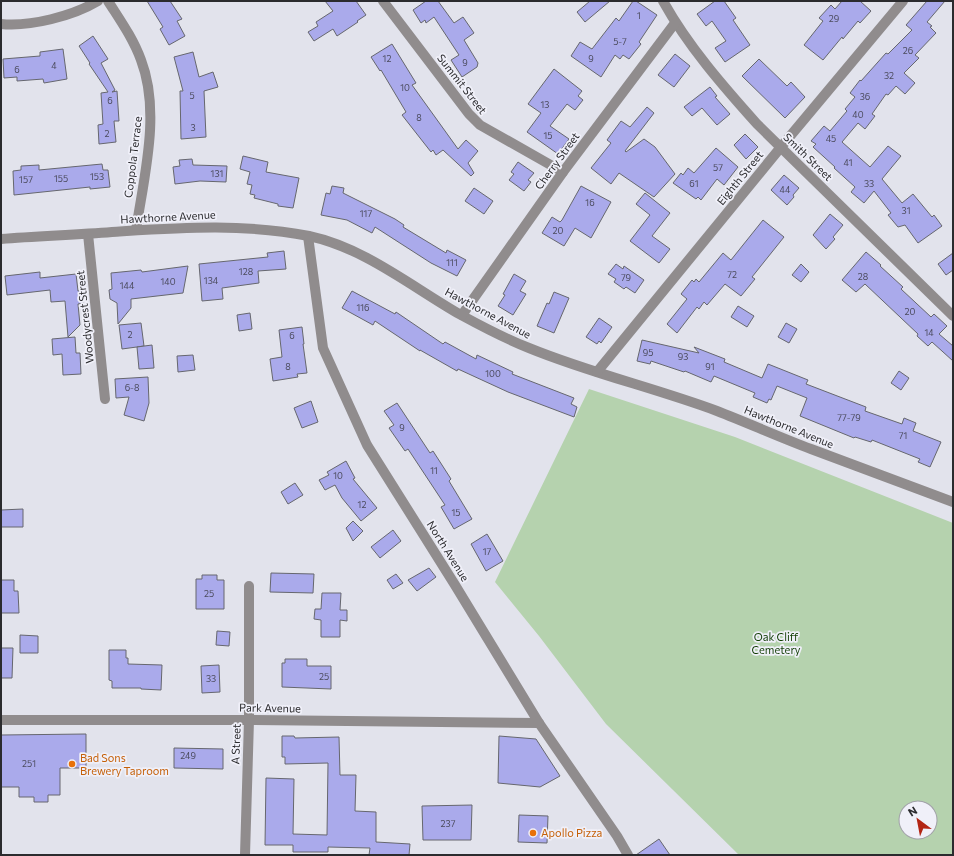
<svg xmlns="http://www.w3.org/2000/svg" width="954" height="856" font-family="Commissioner,sans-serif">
<rect width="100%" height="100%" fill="#e2e3ec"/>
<!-- green -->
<path fill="#b5d2ae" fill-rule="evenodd" d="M 589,389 L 735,437 L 953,523 L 953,855 L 739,855 L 606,724 L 539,636 L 495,582 ZM 906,808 L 930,808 L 930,832 L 906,832 Z"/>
<!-- building -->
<g fill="#aaaaeb" stroke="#66676e">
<polygon points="147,1 170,1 182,19 177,21 185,36 169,45 160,29 163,27"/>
<polygon points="325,1 356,1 366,15 357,21 358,22 337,36 333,29 314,41 308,32 318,26 316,22 333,11"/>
<polygon points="426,1 438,1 454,23 463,17 474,33 464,40 478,63 477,67 462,77 451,60 459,55 434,17 426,23 425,20 421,23 413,10"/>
<polygon points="590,1 610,1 585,22 577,12"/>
<polygon points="633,1 636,1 657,15 639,42 641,44 629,59 623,55 620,59 615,55 601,77 571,56 580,42 592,49 616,18 619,21"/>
<polygon points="715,1 724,1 736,18 733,20 750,45 725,62 715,48 726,41 712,21 706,26 697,14"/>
<polygon points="842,1 860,1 871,11 860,23 858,21 843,39 842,37 823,60 804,45 823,21 819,18 831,5 835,9"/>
<polygon points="927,1 945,1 927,22 932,26 930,27 936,33 915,55 919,58 904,73 915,83 905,94 896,86 888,95 886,94 872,114 875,116 865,129 858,123 842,142 870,167 888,146 901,156 882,179 902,203 913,194 932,217 934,215 942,226 918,243 905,225 898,227 888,215 891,213 874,191 864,203 851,192 855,187 834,168 835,167 813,147 816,144 811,141 824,126 830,131 847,111 845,109 855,97 850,93 860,80 861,81 886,53 888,54 912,30 906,25"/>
<polygon points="93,36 108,59 101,63 115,90 112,92 117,91 119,121 114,121 116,142 99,144 98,125 103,124 101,93 108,92 89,64 90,63 79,46"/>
<polygon points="392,44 416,83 412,85 458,149 466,140 478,151 468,163 474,173 471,176 443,150 436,155 433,150 431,152 402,115 406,112 381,70 380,71 371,57"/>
<polygon points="63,49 67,79 44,83 43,79 17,81 17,77 4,78 3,59 40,56 40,52"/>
<polygon points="193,52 199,77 213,72 218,87 204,91 206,137 181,139 180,91 183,91 174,57"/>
<polygon points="675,54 690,66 674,87 658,75"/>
<polygon points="759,59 787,86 791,82 805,97 785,118 742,76"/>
<polygon points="554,69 582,91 578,96 583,100 575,110 567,104 550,126 569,139 558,154 527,132 541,113 528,104"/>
<polygon points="710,87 717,96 715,97 730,114 717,125 702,108 692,116 684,107"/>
<polygon points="647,107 654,113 625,151 626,152 644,139 655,147 675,174 654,197 619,173 611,184 591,168 611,143 607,140 621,121 630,127"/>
<polygon points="745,134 758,147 746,159 734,145"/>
<polygon points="716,148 738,167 724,185 717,179 701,200 698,197 696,199 673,183 681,173 683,175 688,168 694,173"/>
<polygon points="243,156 268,162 266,172 299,178 293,208 278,206 278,204 254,198 255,195 250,194 252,185 247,184 250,172 240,169"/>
<polygon points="192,159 193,165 227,166 226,182 200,181 175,184 173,167 180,166 179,160"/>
<polygon points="518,162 534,173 528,180 531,182 524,191 509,180 514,174 511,172"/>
<polygon points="102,164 103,170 108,170 110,187 90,189 90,187 14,195 13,171 21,170 21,166 39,165 39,170"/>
<polygon points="784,175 799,188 793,195 794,197 787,205 771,190"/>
<polygon points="332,186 344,188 343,193 395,219 404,225 403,227 446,253 447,250 466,260 457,276 431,263 375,227 372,233 347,220 321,215 326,193 330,194"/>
<polygon points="581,186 611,202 591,238 575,228 564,246 542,233 552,217 560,222 562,220"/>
<polygon points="474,188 493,201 484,214 465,201"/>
<polygon points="645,193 670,213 652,236 670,249 659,263 630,241 650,215 636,204"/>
<polygon points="830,214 843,225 833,237 835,239 826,249 813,235"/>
<polygon points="763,220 784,237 752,277 755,279 741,296 725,284 707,305 704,302 699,309 697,307 677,333 667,324 687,299 681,294 692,280 694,282 696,279 699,282 723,253 731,260"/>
<polygon points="284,251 286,269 258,271 259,283 222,288 223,299 202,301 199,264 268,257 267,253"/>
<polygon points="866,252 881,265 880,266 903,287 901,289 931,317 934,314 947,326 939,334 953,346 953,361 932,342 928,346 917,336 918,334 865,284 856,292 842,280"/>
<polygon points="953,253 953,270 946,275 938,264"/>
<polygon points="616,264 623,269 624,266 644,280 635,293 626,287 624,289 614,282 616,279 608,274"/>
<polygon points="801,264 809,272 801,282 792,275"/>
<polygon points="188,266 183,293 131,299 131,308 118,324 117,303 110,299 109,290 112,289 111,273 141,270 142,272"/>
<polygon points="40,272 40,278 76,274 78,291 81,291 83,303 78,304 80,325 68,337 65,301 51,302 50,290 7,295 5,276"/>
<polygon points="514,274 526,281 520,291 526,294 513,315 498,306 505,295 503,294"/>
<polygon points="352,291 395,314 396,312 443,344 445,342 476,359 477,355 513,372 512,374 574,398 571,404 577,407 574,417 508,392 458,369 457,371 420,350 420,351 375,321 373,325 342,308"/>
<polygon points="554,292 569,298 554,333 537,326 547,303 549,304"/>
<polygon points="738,306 754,316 747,327 731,317"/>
<polygon points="250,313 252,329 239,331 237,315"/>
<polygon points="599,318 612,327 601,343 599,341 597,344 586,337"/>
<polygon points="141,323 144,346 122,349 119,325"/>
<polygon points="786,323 797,329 789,343 778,337"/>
<polygon points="302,327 304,344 303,344 307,373 297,374 298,377 273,381 270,359 282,357 279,330"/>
<polygon points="75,337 76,353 80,353 81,374 63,375 62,354 53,355 52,339"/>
<polygon points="642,340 699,353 694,347 725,359 724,362 762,378 768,364 808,380 806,384 866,407 865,411 902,424 904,418 916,423 913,431 941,442 930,467 918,462 920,459 872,440 871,442 855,437 854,438 800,416 807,398 777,386 771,400 769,399 767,403 753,397 755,393 714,376 711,382 685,371 684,372 651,361 650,364 637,361"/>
<polygon points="152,345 154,368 139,369 137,347"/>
<polygon points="193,355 195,370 178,372 177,356"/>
<polygon points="899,371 909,378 901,390 891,383"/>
<polygon points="148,377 149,403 144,421 124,415 129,397 116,398 115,379"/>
<polygon points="311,401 318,422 302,428 294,408"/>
<polygon points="397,403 430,453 433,451 451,479 449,481 472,519 454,529 441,507 445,505 408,449 405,451 389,428 394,425 384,411"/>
<polygon points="346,461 355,478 353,479 377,508 361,521 342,498 335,485 325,490 319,480 329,475 327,472"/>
<polygon points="295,483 303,495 288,504 281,492"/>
<polygon points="23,509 23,527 1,527 1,510"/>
<polygon points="353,521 363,531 353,541 346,528"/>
<polygon points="393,530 401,541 380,558 371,547"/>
<polygon points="487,534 503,561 486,571 471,544"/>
<polygon points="429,568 436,577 417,591 408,580"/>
<polygon points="271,573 314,574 313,593 270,592"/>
<polygon points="396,574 403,583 393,589 387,580"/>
<polygon points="202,575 217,575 217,580 224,580 224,609 196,609 196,579 202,579"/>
<polygon points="1,580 14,580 14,591 18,591 19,613 1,613"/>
<polygon points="322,593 341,593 340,610 347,610 347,621 340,620 340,637 321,637 321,620 314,619 315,609 321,609"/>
<polygon points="217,631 230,632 229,646 216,645"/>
<polygon points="20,635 38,636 38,653 20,653"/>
<polygon points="1,648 13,648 12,678 1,678"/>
<polygon points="109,650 126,650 126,658 128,658 128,664 162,665 161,690 141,689 141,688 112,688 112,681 109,680"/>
<polygon points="285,659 307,659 307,666 331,666 331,689 282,687 282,663 285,663"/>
<polygon points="219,665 220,692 202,693 201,666"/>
<polygon points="86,734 86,768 60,768 60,795 48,795 48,802 34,802 34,797 19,797 19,787 1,787 1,735"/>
<polygon points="282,736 294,736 295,738 339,737 340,775 356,775 355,811 376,812 376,842 410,844 409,855 369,855 370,848 328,847 328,852 293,852 293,845 265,845 266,778 294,779 293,834 327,835 328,763 285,764 285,757 282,757"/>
<polygon points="499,736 536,739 560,776 540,787 498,783"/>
<polygon points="174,748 223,749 223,769 174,768"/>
<polygon points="472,805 471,840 423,840 422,806"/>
<polygon points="519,815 548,816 547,843 518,842"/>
<polygon points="659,839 670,855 636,855"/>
</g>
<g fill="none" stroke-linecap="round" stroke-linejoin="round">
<!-- minor -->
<g stroke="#908c8d" stroke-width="10">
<path d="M 108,1 C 120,20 133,38 141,60 C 161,112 144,176 136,230"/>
<polyline points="383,1 469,114 480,125 563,172"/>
<path d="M 663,1 C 688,46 723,86 757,124 L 953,316"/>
<path d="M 1,24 C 30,27 73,16 98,1"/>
<polyline points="88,234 105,399"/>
<polyline points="308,236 323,348 367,445 455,585 539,723 617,836 628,855"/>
<path d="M 1,239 C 38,236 75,235 112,232 C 178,228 243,223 309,236 C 365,248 412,287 461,315 C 483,327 506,339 529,348 C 590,373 655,388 717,411 C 748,423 779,437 811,449 C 858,467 906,484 953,502"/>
<polyline points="462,315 563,172 675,23"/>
<polyline points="597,372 781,147 903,1"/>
<polyline points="1,720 249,720 539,723"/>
<polyline points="245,855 249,720 249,586"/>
</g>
</g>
<!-- markers -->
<g fill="#e8710a" stroke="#f0f0f9" stroke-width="1.5">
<circle cx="72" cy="764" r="4"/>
<circle cx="533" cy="833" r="4"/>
</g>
<g text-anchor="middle" stroke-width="3.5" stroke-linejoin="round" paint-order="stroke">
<!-- number labels -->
<g font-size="9" fill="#4b4b5d">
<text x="639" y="19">1</text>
<text x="834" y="22">29</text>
<text x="620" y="45">5-7</text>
<text x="908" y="54">26</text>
<text x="387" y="62">12</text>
<text x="591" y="62">9</text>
<text x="465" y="66">9</text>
<text x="54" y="69">4</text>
<text x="17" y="73">6</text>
<text x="889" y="79">32</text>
<text x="405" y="91">10</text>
<text x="192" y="99">5</text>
<text x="865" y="100">36</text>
<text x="110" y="104">6</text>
<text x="545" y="108">13</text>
<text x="858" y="118">40</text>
<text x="419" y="121">8</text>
<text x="193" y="131">3</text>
<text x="107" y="137">2</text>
<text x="548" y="139">15</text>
<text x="831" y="142">45</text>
<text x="848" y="166">41</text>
<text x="718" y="171">57</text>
<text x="217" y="177">131</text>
<text x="97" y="180">153</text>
<text x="61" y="182">155</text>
<text x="26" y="183">157</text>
<text x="694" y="187">61</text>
<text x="869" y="187">33</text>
<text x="785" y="193">44</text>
<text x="590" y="206">16</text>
<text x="906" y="214">31</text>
<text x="366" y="217">117</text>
<text x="558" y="234">20</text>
<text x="452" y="266">111</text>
<text x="246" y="275">128</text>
<text x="732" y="278">72</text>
<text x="863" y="280">28</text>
<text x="626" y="281">79</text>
<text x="211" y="284">134</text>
<text x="168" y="285">140</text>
<text x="127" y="289">144</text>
<text x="363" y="311">116</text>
<text x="910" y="315">20</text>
<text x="929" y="336">14</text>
<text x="130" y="338">2</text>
<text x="292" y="339">6</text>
<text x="648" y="356">95</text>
<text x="683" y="360">93</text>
<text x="288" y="370">8</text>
<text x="710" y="370">91</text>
<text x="493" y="377">100</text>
<text x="132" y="391">6-8</text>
<text x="849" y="421">77-79</text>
<text x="402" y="431">9</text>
<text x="903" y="439">71</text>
<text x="434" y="474">11</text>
<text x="338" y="479">10</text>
<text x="362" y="508">12</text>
<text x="456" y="516">15</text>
<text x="487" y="555">17</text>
<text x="209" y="597">25</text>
<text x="324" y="680">25</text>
<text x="211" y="682">33</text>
<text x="188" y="759">249</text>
<text x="29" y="767">251</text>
<text x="448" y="827">237</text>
</g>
<!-- street labels -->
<g font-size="11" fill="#2b2b2e" stroke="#f0f0f9">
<text transform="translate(462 84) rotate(52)" y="4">Summit Street</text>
<text transform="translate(133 157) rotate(-83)" y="4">Coppola Terrace</text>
<text transform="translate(808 157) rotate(44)" y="4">Smith Street</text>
<text transform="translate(557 161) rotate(-54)" y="4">Cherry Street</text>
<text transform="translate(740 178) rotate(-51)" y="4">Eighth Street</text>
<text transform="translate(168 217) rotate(-3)" y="4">Hawthorne Avenue</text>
<text transform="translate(488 313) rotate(28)" y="4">Hawthorne Avenue</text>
<text transform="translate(85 317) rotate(-96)" y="4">Woodycrest Street</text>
<text transform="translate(789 427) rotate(22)" y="4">Hawthorne Avenue</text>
<text transform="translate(448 551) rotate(58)" y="4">North Avenue</text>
<text transform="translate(270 708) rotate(1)" y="4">Park Avenue</text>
<text transform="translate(236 744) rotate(-88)" y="4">A Street</text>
</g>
<!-- park labels -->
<g font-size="11" fill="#0f3c02" stroke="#f0f0f9">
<text x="776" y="641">Oak Cliff<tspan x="776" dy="13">Cemetery</tspan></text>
</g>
<!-- food labels -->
<g font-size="11" fill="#c56008" stroke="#f0f0f9" text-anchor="start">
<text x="80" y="762">Bad Sons<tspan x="80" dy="13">Brewery Taproom</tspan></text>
<text x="541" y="837">Apollo Pizza</text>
</g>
</g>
<!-- border -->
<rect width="954" height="856" fill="none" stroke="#2b2b2e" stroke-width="4"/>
<!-- north arrow -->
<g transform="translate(918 820) rotate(328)"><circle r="19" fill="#f0f0f9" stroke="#a1a1a8"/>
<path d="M0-3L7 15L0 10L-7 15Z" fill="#b32514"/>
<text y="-6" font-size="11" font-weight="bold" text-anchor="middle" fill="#2b2b2e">N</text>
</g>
</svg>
